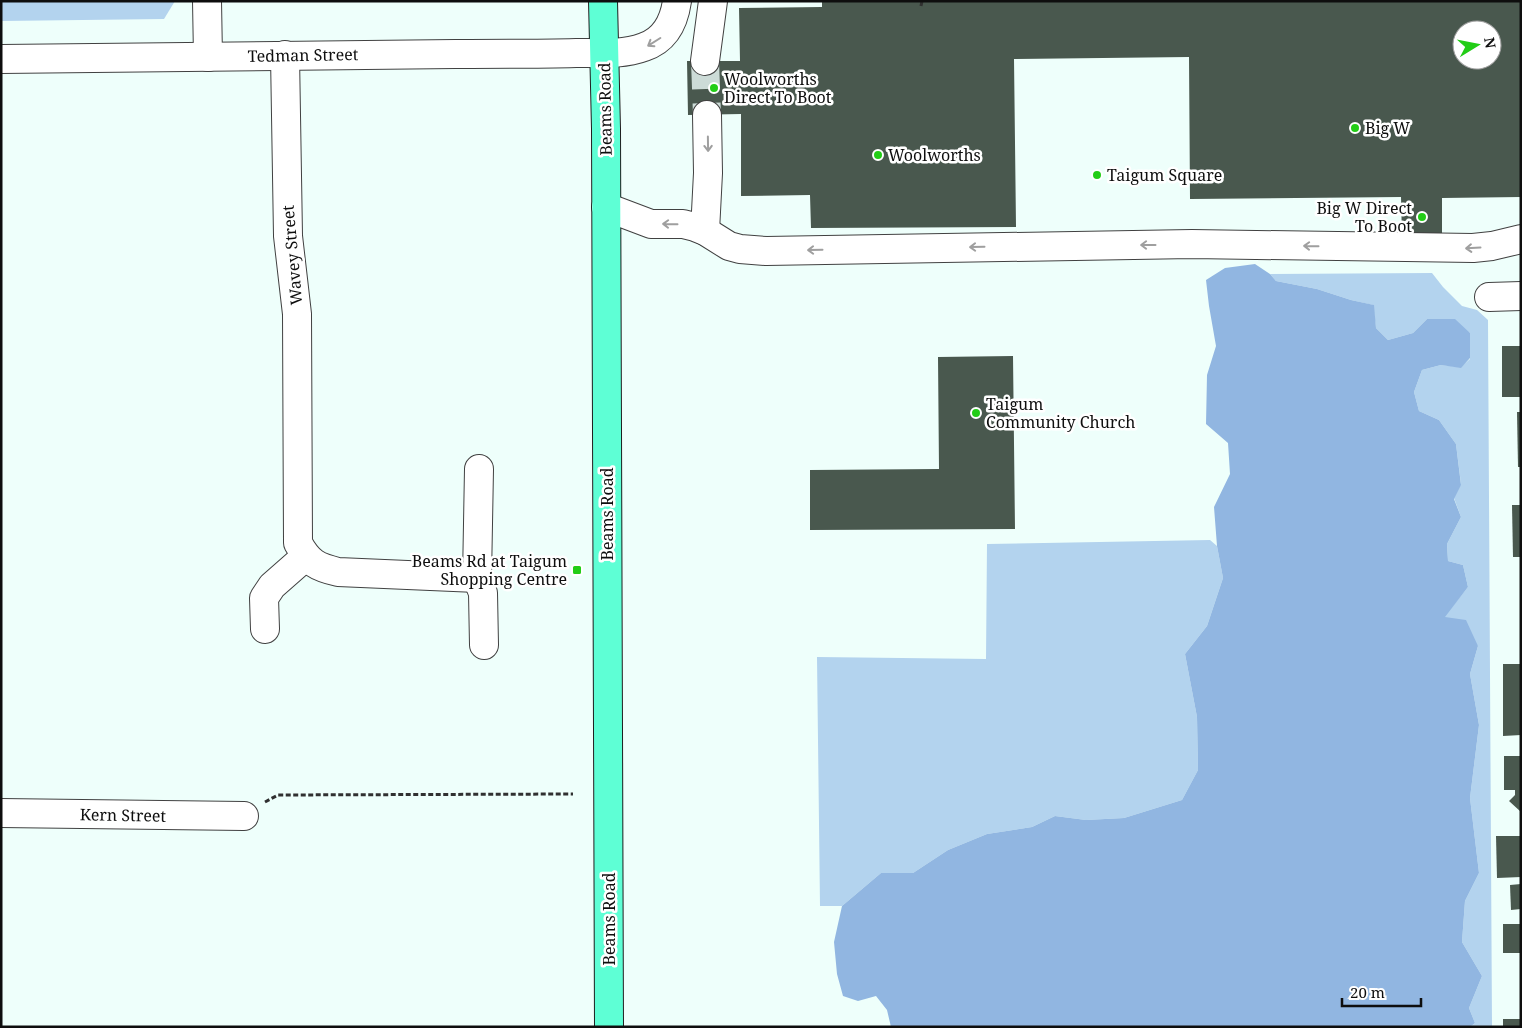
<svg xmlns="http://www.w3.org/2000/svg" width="1522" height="1028" font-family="'Noto Serif',serif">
<rect width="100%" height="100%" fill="#eefffb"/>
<!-- green -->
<g fill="#b3d3ee">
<polygon points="1,1 175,1 164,19 1,21"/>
<polygon points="1432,273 1443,287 1462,306 1477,310 1488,320 1492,1027 1470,1027 1475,1023 1469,1008 1482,976 1462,942 1465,901 1479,873 1470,798 1479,725 1470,674 1478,646 1444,617 1468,587 1463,565 1448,561 1447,544 1461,517 1454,498 1461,484 1456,444 1439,420 1419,411 1414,392 1422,370 1441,365 1461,367 1470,359 1470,333 1427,319 1413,333 1388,340 1376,328 1373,305 1351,300 1317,289 1276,281 1270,274"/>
<polygon points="1210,540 1217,546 1223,578 1207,626 1185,654 1197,717 1198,770 1182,800 1124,818 1086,820 1055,816 1032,827 987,834 948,850 913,873 881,873 842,906 820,906 817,657 986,659 987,544"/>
</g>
<!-- forest -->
<polygon fill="#91b6e1" points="1255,264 1270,274 1276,281 1317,289 1351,300 1374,305 1376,328 1388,340 1413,333 1427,319 1455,319 1470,333 1470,358 1461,368 1441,365 1422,370 1414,392 1419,411 1439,420 1456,444 1461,485 1454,499 1461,517 1447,544 1448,561 1463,565 1468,587 1445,617 1466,620 1478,646 1470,674 1479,725 1470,798 1479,873 1465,901 1462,942 1482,976 1469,1008 1475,1023 1470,1027 891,1027 887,1010 876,996 858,1001 843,996 837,974 834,942 842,906 881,873 913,873 948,850 987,834 1032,827 1055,816 1086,820 1124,818 1182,800 1198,770 1197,717 1185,654 1207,626 1223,578 1217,546 1214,507 1230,474 1228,443 1206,424 1207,375 1216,346 1209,306 1206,280 1225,268"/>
<!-- building -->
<g fill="#49584e" fill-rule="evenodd">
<path d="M 822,1 L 1521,1 L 1521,197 L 1442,198 L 1442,237 L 1402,237 L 1401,197 L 1190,199 L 1189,57 L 1014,59 L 1016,227 L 811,228 L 810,195 L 741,196 L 741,114 L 688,115 L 687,61 L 740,61 L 739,8 L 822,7 ZM 1462,30 L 1492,30 L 1492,60 L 1462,60 Z"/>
<rect x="1502" y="346" width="19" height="51"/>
<polygon points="1013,356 1015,529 810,530 810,470 939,469 938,357"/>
<polygon points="1517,412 1521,412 1521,467 1518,467"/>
<polygon points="1512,505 1521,505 1521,557 1513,557"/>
<polygon points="1503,664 1521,664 1521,735 1503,736"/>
<polygon points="1504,756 1521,756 1521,812 1509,801 1515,795 1515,790 1504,790"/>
<polygon points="1496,836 1521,836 1521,877 1497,878"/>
<polygon points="1521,884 1521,909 1511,910 1510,885"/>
<rect x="1503" y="924" width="18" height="29"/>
<rect x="1503" y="1019" width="18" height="8"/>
</g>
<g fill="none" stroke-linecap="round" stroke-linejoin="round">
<!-- minor-tunnel -->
<polyline stroke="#ccdbd7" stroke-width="28" stroke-dasharray="28 14" stroke-linecap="butt" points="705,61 707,115"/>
<!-- minor casing -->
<g stroke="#414141" stroke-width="30">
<g id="minor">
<polyline points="207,1 208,57"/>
<path d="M 285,55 L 288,236 L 297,314 L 298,543 C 309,563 317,567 338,572 L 477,578"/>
<path d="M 1,59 C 153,58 304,55 455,54 C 495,54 536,54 576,53 C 598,53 623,55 644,47 C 665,40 674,22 677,1"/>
<polyline points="705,61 713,1"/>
<polyline points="606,207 651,224 683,224 695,227 705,231 729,246 740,249 766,251 1192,244 1473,248 1492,246 1521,239"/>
<polyline points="705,231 708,173 707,115"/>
<polyline points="1489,297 1521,296"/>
<polyline points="479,469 477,578 483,593 484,645"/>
<polyline points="265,629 264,598 272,586 305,557"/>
<polyline points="1,813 244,816"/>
</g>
</g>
<!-- major casing -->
<g stroke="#1f1f1f" stroke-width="30">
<polyline id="major" points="603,1 606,129 609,1027"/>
</g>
<!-- path -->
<g stroke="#303030" stroke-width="3" stroke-dasharray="5 2.5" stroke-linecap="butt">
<polyline points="921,6 922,1"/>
<polyline points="265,802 278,795 573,794"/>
</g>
<!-- minor -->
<use href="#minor" stroke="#fff" stroke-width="28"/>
<!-- major -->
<use href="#major" stroke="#5effd5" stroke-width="28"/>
</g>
<!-- one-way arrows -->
<defs><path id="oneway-shaft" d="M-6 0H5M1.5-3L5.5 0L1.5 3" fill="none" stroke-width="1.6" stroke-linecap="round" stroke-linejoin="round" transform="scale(1.25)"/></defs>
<g stroke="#9f9f9f">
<use href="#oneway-shaft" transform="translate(654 42) rotate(148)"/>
<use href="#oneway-shaft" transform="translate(708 144) rotate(89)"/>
<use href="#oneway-shaft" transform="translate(670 224) rotate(-179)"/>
<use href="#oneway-shaft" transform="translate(1148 245) rotate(180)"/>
<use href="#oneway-shaft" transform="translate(1311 246) rotate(-179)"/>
<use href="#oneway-shaft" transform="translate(977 247) rotate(179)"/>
<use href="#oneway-shaft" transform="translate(1473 248) rotate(177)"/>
<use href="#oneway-shaft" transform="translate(815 250) rotate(179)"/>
</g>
<!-- markers -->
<g fill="#22cd16" stroke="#fff" stroke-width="2">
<circle cx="714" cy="88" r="5"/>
<circle cx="1355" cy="128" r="5"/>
<circle cx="878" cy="155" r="5"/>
<circle cx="1097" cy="175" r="5"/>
<circle cx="1422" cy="217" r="5"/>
<circle cx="976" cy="413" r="5"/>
<rect x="572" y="565" width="10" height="10" rx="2.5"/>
</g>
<g text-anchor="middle" stroke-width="5" stroke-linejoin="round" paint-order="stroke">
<!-- street labels -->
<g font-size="16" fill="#0e0e0e" stroke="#fff">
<text transform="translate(303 55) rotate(-1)" y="6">Tedman Street</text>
<text transform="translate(605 109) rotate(-91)" y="6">Beams Road</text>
<text transform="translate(292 255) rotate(-95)" y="6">Wavey Street</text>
<text transform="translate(607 514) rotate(-90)" y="6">Beams Road</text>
<text transform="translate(123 815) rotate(1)" y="6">Kern Street</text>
<text transform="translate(609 919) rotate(-90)" y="6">Beams Road</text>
</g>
<!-- poi labels -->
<g font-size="16" fill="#0e0e0e" stroke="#fff" text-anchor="start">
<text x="724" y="85">Woolworths<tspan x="724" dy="18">Direct To Boot</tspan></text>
<text x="1365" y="134">Big W</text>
<text x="888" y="161">Woolworths</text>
<text x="1107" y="181">Taigum Square</text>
<text x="1412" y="214" text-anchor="end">Big W Direct<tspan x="1412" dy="18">To Boot</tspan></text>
<text x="986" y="410">Taigum<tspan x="986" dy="18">Community Church</tspan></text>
<text x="567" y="567" text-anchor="end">Beams Rd at Taigum<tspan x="567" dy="18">Shopping Centre</tspan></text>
</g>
</g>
<!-- border -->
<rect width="1522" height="1028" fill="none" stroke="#0e0e0e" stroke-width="5"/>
<!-- north arrow -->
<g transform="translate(1477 45) rotate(80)"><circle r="24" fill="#ffffff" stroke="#9f9f9f"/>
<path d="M0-4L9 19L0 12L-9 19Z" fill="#22cd16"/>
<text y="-8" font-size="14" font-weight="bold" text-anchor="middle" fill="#0e0e0e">N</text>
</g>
<!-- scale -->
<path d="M1342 998v8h79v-8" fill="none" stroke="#0e0e0e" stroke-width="2.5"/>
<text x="1350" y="998" font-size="15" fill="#0e0e0e" stroke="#ffffff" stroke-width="4" paint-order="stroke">20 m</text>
</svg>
